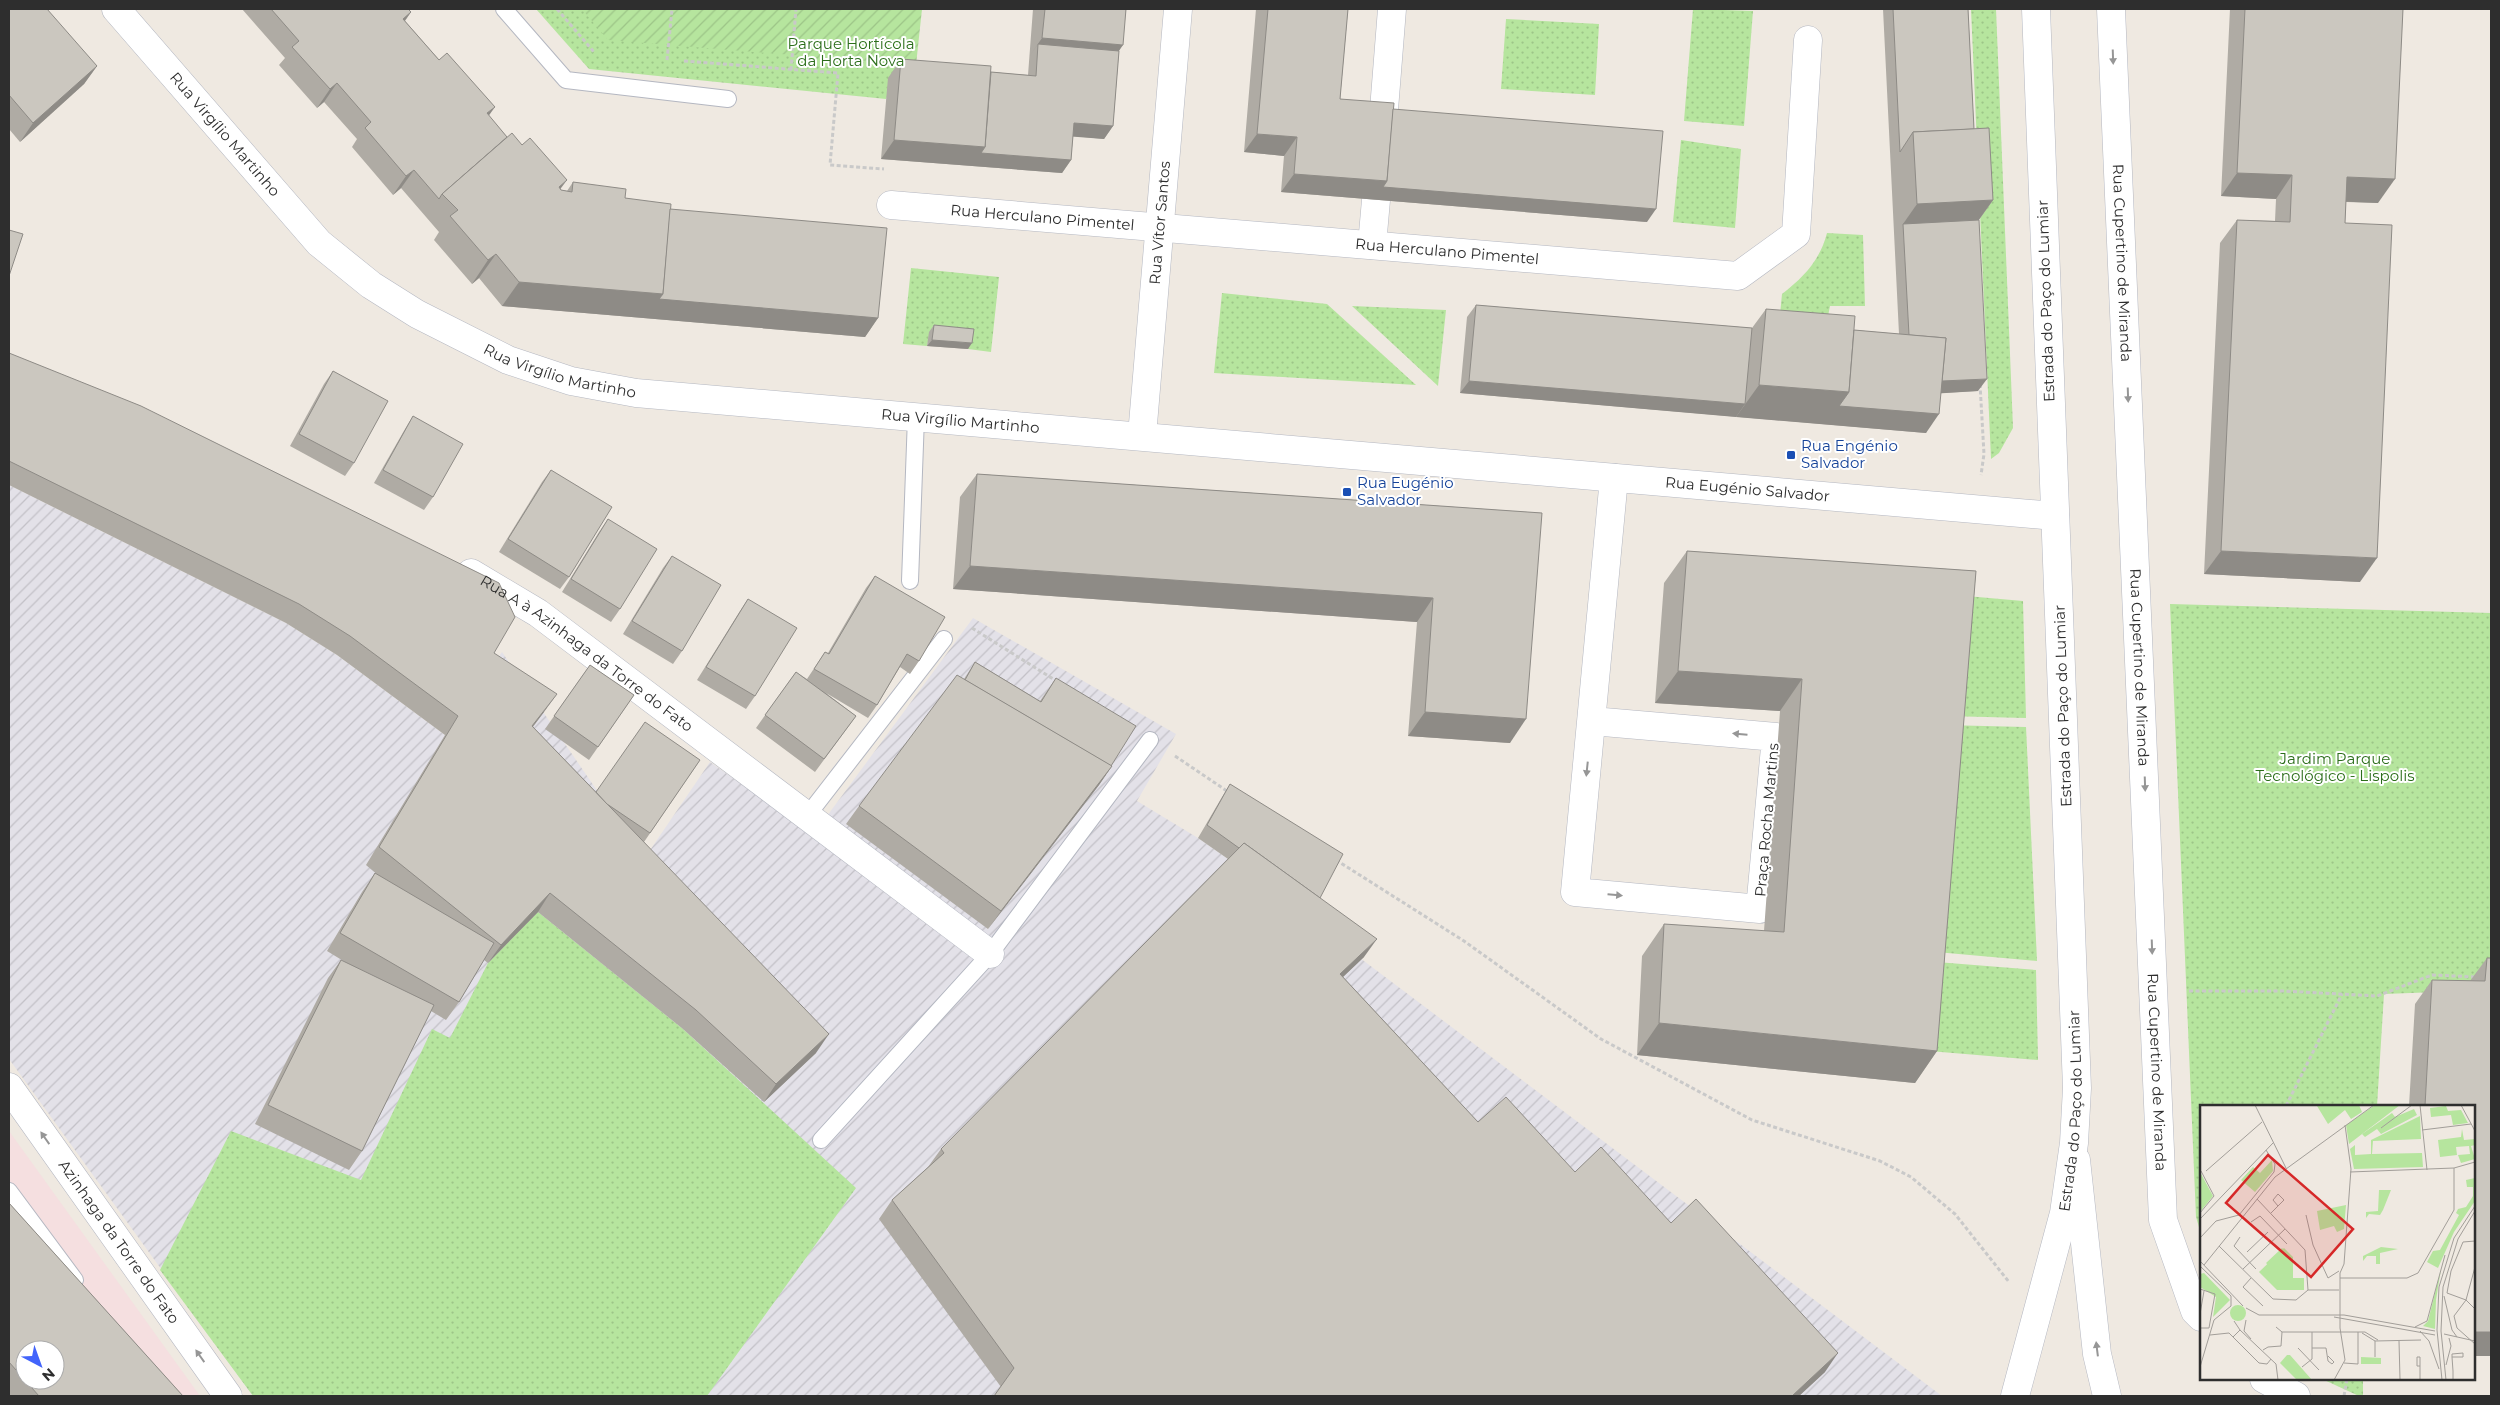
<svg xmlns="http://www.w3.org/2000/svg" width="2500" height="1405" font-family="Montserrat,sans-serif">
<defs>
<pattern id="industrial-furrows" width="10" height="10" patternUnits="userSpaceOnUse" patternTransform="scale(1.25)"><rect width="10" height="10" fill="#e3e1e8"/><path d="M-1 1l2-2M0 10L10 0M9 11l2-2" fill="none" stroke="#c3c1c7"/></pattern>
<pattern id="grass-dots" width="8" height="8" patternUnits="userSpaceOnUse" patternTransform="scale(1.25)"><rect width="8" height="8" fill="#b6e59e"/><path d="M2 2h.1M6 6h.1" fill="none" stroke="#9dc588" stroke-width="1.8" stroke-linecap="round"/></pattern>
<pattern id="garden-furrows" width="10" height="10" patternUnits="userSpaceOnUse" patternTransform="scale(1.25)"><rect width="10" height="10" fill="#b6e59e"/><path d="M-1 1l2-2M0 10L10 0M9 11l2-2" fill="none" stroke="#9dc588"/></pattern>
</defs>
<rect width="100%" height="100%" fill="#efe9e1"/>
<!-- industrial -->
<polygon fill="url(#industrial-furrows)" points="9,485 286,623 337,655 445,735 502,652 644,859 710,762 813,835 973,618 1176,734 1137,801 1198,838 1231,861 1942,1396 253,1396 9,1059"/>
<!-- medical -->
<path fill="#f5dfe0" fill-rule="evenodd" d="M 9,1131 L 200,1396 L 9,1396 ZM 25,1350 L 55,1350 L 55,1380 L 25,1380 Z"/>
<!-- grass -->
<g fill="url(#grass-dots)">
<polygon points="536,9 922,9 886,99 589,69"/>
<polygon points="1693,9 1753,11 1744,126 1684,121"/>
<polygon points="1971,9 1996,9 2013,428 1999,453 1991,459"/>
<polygon points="1506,19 1599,24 1595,95 1501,89"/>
<polygon points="1681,140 1741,149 1735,228 1673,222"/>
<path d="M 1827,233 L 1863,235 L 1865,306 L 1830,306 L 1826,326 L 1779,325 L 1782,294 C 1804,277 1820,260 1827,233 Z"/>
<polygon points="911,268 999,277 991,352 968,349 969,336 930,332 927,346 903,344"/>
<polygon points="1222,293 1327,304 1416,385 1214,373"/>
<polygon points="1352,306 1446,310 1438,386"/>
<polygon points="1955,595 2023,601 2026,718 1945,716"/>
<polygon points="2170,604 2491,613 2491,990 2384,994 2377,1106 2201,1106 2201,1234 2196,1217"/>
<polygon points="1944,725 2026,727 2037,961 1925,951"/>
<polygon points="538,912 683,1029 856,1188 707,1396 253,1396 160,1270 231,1131 361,1180 432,1029 450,1038 488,963"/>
<polygon points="1924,961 2036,970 2038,1060 1917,1050"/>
<polygon points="2322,1379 2363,1379 2363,1396 2359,1396"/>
</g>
<!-- garden -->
<polygon fill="url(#garden-furrows)" points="582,9 922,9 916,65 608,40"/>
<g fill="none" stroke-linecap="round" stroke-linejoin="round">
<!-- service casing -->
<g stroke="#b4b7c1" stroke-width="18">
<g id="service">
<polyline points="504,9 566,80 728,99"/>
<polyline points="910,581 916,417"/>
<polyline points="807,816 944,639"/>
<polyline points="821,1140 990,954 1150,740"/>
<polyline points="9,1191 75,1280"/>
</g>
</g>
<!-- minor casing -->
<g stroke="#b4b7c1" stroke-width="29">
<g id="minor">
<path id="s1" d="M 116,9 L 319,243 L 371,285 L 417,314 L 508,360 L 571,381 L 636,393 L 2055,516"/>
<path id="s2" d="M 2111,9 L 2163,1220 L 2195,1311 L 2201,1317"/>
<polyline points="1383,122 1392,9"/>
<path id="s3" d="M 891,205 L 1738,276 L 1796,234 L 1808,40"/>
<polyline points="1372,245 1376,200"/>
<path id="s4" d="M 1142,436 L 1178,9"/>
<path id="s5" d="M 471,573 L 538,613 L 990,954"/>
<polyline points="1592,721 1776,737 1760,909 1575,892 1614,478"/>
<path id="s6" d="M 9,1087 L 228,1396"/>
<polyline points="2076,1160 2097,1354 2107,1396"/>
<polyline points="2264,1379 2296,1396"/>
</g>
</g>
<!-- tertiary casing -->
<g stroke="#b4b7c1" stroke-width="29">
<g id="tertiary">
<path id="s7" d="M 2015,1396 L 2064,1213 L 2074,1143 L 2077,1088 L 2036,9"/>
</g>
</g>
<!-- path -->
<g stroke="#c9c9c9" stroke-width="3" stroke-dasharray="4 2.5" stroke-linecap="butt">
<polyline points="557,9 594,52"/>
<polyline points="667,60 672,9"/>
<polyline points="684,61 838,73 830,165 884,169"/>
<polyline points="791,70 796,9"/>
<polyline points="1980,384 1984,454 1981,475"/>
<polyline points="972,628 1058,682"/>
<polyline points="1175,756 1230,793"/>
<polyline points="1336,860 1464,941 1601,1039 1752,1120 1880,1161 1911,1177 1955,1214 2009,1282"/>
<polyline points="2189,991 2283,991 2377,996 2432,975 2476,977"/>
<polyline points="2286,1106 2342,994"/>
<polyline points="2344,1396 2347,1379"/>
</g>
<!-- service -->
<use href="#service" stroke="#fff" stroke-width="16"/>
<!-- minor -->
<use href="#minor" stroke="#fff" stroke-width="28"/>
<!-- tertiary -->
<use href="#tertiary" stroke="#fff" stroke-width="28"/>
</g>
<!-- wall -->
<g fill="#afaba4">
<polygon points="9,9 97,66 84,84 20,142 9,129"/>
<polygon points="242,9 408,9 411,12 405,21 507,137 561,190 567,191 573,182 625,198 670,209 878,318 865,337 502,306 479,278 472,284 434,240 439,232 401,188 393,195 352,147 357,139 324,102 317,108 279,65 285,58"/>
<polygon points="1033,9 1126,9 1119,51 1113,126 1104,139 1073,136 1071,160 1062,173 881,159 888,78 901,59 991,72 1028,75"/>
<polygon points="1256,9 1348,9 1340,99 1393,109 1647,222 1281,192 1284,156 1244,152"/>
<polygon points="1883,9 1968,9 1974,129 1993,200 1979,220 1978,391 1941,393 1926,433 1460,393 1467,317 1476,305 1752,328 1766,309 1854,330 1899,334"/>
<polygon points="2230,9 2403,9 2378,203 2346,202 2345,223 2360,582 2204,574 2220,243 2237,220 2275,221 2276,199 2221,196"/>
<polygon points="934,325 968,349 927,346 929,332"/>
<polygon points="9,353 494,653 544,712 533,727 596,792 700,760 644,842 816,1053 764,1102 683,1029 538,912 488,963 484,960 459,1002 446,1020 431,1011 362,1151 349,1170 255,1124 328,978 341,960 350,965 327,951 362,892 375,873 379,876 366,865 445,735 337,655 286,623 9,485"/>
<polygon points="333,371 354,463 345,476 290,446 324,384"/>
<polygon points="413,416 433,497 424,510 374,483 405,429"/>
<polygon points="551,470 569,577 560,589 499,552 542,482"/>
<polygon points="977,474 1542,513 1510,743 1408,736 1417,622 953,589 960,497"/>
<polygon points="608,519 620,609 611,622 562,592 599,532"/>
<polygon points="1687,551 1976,571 1937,1051 1915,1083 1637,1055 1642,956 1664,924 1764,931 1780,711 1655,703 1664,583"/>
<polygon points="672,556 682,651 673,664 623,634 663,568"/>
<polygon points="875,576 919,661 910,674 900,667 877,705 868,718 826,693 856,716 815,772 756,728 796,672 807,679 825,652 828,653 866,588"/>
<polygon points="748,599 755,696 746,709 697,680 740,611"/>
<polygon points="975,662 1040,701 1056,678 1112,766 1099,785 988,929 846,824 859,806 964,679"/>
<polygon points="590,665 634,695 589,760 545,729"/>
<polygon points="1230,784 1320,898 1364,957 1343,977 1478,1122 1575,1172 1671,1223 1825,1372 1799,1396 994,1396 1001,1387 879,1219 892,1200 928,1167 941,1149 1228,859 1198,838 1222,797"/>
<polygon points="2487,958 2491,1356 2474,1356 2474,1106 2409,1106 2415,1004 2432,980 2470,981"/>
<polygon points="9,1203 183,1396 9,1396"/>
</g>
<!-- shaded-wall -->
<g fill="#8e8b86">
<polygon points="411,12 398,30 403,19"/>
<polygon points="1042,38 1123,45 1110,64 1038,44 1029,57"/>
<polygon points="97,66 84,84 20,142 33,123"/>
<polygon points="337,83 324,102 317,108 330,89"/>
<polygon points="495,107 482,125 487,113"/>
<polygon points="1074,123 1113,126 1104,139 1065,136"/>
<polygon points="1257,134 1297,137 1284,156 1244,152"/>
<polygon points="894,140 985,147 1071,160 1062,173 881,159"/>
<polygon points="414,170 401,188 393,195 406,176"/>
<polygon points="2237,173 2292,175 2276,199 2221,196"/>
<polygon points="1294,174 1387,181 1656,209 1647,222 1281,192"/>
<polygon points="2347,177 2395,179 2378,203 2330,201"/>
<polygon points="567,180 550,203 559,187"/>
<polygon points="1993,200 1970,232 1903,224 1917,204"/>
<polygon points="496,254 479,278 472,284 488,260"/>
<polygon points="519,282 663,294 878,318 865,337 502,306"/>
<polygon points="932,340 972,343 968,349 927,346"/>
<polygon points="1987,379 1978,391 1930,394 1939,381"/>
<polygon points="1469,381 1745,404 1736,417 1460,393"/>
<polygon points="1759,385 1849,392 1939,414 1926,433 1736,417"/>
<polygon points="2221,551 2377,558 2360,582 2204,574"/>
<polygon points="970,566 1433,598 1417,622 953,589"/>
<polygon points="1678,671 1802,679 1780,711 1655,703"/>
<polygon points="557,694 544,712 519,744 532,726"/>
<polygon points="1425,712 1526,719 1510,743 1408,736"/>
<polygon points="1112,766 1099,785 988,929 1001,911"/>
<polygon points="550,893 538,912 488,963 501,945"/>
<polygon points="1377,939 1364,957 1327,992 1340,974"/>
<polygon points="1659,1023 1937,1051 1915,1083 1637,1055"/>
<polygon points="829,1034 816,1053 764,1102 776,1084"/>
<rect x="2474" y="1332" width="17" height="24"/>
<polygon points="1838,1353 1825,1372 1799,1396 1792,1396"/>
</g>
<!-- building -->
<g fill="#cbc7bf" stroke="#8e8b86" fill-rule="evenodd">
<polygon points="9,9 47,9 97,66 33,123 9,95"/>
<polygon points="271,9 408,9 411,12 403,19 439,60 447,53 495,107 487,113 507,137 442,194 439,199 414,170 406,176 365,128 371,122 337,83 330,89 292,47 299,41"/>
<polygon points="1045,9 1126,9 1123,45 1042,38"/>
<polygon points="1268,9 1348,9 1340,99 1394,103 1387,181 1294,174 1297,137 1257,134"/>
<polygon points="1893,9 1968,9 1974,129 1913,132 1900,152"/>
<polygon points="2245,9 2403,9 2395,179 2347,177 2345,223 2392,225 2377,558 2221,551 2237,220 2290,222 2292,175 2237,173"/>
<polygon points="1038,44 1119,51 1113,126 1074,123 1071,160 981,153 985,147 991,72 1036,76"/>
<polygon points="901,59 991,66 985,147 894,140"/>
<polygon points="1393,109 1663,131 1656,209 1383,187 1387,181"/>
<polygon points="1989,128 1993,200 1917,204 1913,132"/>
<polygon points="512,133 522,145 530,138 567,180 559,187 561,190 572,192 573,182 626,189 625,198 671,204 663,294 519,282 496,254 488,260 450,216 458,210 442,194"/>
<polygon points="670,209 887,228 878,318 659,299 663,294"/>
<polygon points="1979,220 1987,379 1942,381 1946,338 1909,335 1903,224"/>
<polygon points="9,230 23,234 9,276"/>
<polygon points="1476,305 1752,328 1745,404 1469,381"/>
<polygon points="1766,309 1855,316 1849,392 1759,385"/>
<polygon points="934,325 974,329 972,343 932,340"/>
<polygon points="1854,330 1946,338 1939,414 1839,406 1849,392"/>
<polygon points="9,353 141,406 499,583 515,617 494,653 557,694 532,726 829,1034 776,1084 696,1010 550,893 501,945 379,847 458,716 350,636 299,604 9,461"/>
<polygon points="333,371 388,401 354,463 299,434"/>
<polygon points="413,416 463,444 433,497 383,470"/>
<polygon points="551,470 612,507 569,577 508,539"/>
<polygon points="977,474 1542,513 1526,719 1425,712 1433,598 970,566"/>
<polygon points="608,519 657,549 620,609 571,579"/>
<polygon points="1687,551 1976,571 1937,1051 1659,1023 1664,924 1784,932 1802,679 1678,671"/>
<polygon points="672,556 721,585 682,651 632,621"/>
<polygon points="875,576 945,617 919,661 907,654 877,705 814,669 825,652 829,654"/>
<polygon points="748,599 797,628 755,696 706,667"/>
<polygon points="975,662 1041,702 1056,678 1136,726 1111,766 965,680"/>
<polygon points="590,665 634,695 598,747 554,716"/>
<polygon points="796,672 856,716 824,759 765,715"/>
<polygon points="957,675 1112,766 1001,911 859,806"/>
<polygon points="645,722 700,760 650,833 607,804 596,792"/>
<polygon points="1230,784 1343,854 1320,898 1244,843 1239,848 1207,825"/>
<polygon points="1244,843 1377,939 1340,974 1478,1122 1506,1097 1575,1172 1601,1147 1671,1223 1696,1199 1838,1353 1792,1396 994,1396 1014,1368 892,1200 944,1153 941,1149"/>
<polygon points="375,873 494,943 459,1002 340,933"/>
<polygon points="2487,958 2491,958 2491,1332 2474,1332 2474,1106 2425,1106 2432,980 2485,981"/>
<polygon points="341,960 434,1005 362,1151 268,1105"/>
<path d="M 9,1203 L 183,1396 L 39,1396 L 9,1362 ZM 25,1350 L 55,1350 L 55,1380 L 25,1380 Z"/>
</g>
<!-- one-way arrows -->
<defs><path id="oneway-solid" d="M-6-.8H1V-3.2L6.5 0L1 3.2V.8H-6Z" transform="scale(1.25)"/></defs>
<g fill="#969696">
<use href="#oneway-solid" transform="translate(2113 57) rotate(88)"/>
<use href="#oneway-solid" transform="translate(2128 395) rotate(88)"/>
<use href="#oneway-solid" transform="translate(1740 734) rotate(-175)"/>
<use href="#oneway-solid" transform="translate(1587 769) rotate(96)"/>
<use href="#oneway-solid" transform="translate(2145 784) rotate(88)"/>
<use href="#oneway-solid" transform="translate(1615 895) rotate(5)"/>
<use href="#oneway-solid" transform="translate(2152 947) rotate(88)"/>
<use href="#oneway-solid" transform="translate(45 1138) rotate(-125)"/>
<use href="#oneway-solid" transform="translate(2097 1349) rotate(-97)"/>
<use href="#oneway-solid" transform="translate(200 1356) rotate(-125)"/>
</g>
<!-- markers -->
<g fill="#1a4fb4" stroke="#fff" stroke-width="2">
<rect x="1786" y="450" width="10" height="10" rx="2.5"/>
<rect x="1342" y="487" width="10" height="10" rx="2.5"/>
</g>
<g text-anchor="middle" stroke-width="4" stroke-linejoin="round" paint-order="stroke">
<!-- park labels -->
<g font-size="15" fill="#2c6e1b" stroke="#fff">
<text x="851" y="49">Parque Hortícola<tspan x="851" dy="17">da Horta Nova</tspan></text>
<text x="2335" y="764">Jardim Parque<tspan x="2335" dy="17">Tecnológico - Lispolis</tspan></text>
</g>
<!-- street labels -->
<g font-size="15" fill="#2e2e2e" stroke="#fff">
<text dy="5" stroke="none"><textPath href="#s1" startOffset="166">Rua Virgílio Martinho</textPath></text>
<text dy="5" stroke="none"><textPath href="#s3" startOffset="152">Rua Herculano Pimentel</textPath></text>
<text dy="5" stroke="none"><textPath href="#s4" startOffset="214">Rua Vítor Santos</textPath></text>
<text dy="5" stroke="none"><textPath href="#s3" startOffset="558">Rua Herculano Pimentel</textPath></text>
<text dy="5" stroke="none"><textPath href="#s2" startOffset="254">Rua Cupertino de Miranda</textPath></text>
<text transform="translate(2046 301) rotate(-92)" y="5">Estrada do Paço do Lumiar</text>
<text dy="5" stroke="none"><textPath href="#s1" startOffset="586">Rua Virgílio Martinho</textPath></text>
<text dy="5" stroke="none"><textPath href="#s1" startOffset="991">Rua Virgílio Martinho</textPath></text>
<text dy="5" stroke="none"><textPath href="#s1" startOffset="1781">Rua Eugénio Salvador</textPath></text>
<text dy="5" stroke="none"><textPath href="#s5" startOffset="141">Rua A à Azinhaga da Torre do Fato</textPath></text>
<text dy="5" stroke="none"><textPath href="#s2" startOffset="659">Rua Cupertino de Miranda</textPath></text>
<text transform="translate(2063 706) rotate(-92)" y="5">Estrada do Paço do Lumiar</text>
<text transform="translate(1767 820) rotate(-85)" y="5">Praça Rocha Martins</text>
<text dy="5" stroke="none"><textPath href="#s2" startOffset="1064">Rua Cupertino de Miranda</textPath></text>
<text dy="5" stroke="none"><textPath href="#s7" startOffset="292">Estrada do Paço do Lumiar</textPath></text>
<text dy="5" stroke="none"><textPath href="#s6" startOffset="190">Azinhaga da Torre do Fato</textPath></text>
</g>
<!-- transit labels -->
<g font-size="15" fill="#164399" stroke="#fff" text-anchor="start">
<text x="1801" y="451">Rua Engénio<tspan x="1801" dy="17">Salvador</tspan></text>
<text x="1357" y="488">Rua Eugénio<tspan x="1357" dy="17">Salvador</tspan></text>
</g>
</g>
<!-- overview -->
<g transform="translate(2200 1105)">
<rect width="275" height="275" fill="#efe9e1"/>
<path d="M 159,0 L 162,7 L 151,14 L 145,5 L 128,19 L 117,1 ZM 175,0 L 200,0 L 149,39 L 146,20 ZM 246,1 L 248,6 L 261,5 L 268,18 L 253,20 L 251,10 L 231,12 L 230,3 ZM 220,11 L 221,34 L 173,36 L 172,49 L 222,48 L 223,62 L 154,64 L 150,44 L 155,40 L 155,50 L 171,49 L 171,35 ZM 262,24 L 264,35 L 275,34 L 275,40 L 271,41 L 275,54 L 261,58 L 258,50 L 270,49 L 269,41 L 256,42 L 257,50 L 240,52 L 238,35 L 261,32 ZM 72,55 L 73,66 L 55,87 L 41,75 L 53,62 L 60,68 ZM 0,67 L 13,91 L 0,107 ZM 275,73 L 275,96 L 254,127 L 238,163 L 227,157 L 233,146 L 240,145 L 259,110 L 256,108 L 258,104 L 266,102 L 273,91 L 273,82 L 267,82 L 266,75 ZM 179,85 L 191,85 L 183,105 L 180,110 L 169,109 L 166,113 L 166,107 L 178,106 ZM 146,100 L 144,124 L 137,127 L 134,121 L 120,125 L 117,106 ZM 181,142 L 198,144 L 180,148 L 180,159 L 176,159 L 176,151 L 167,151 L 163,156 L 163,151 ZM 84,143 L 93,152 L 93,173 L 104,173 L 104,185 L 77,185 L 59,167 ZM 241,164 L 236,195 L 235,224 L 223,221 L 228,216 ZM 4,168 L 30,195 L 13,212 L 16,192 L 0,182 L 0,169 ZM30 208a8 8 0 1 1 16 0a8 8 0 1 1-16 0ZM 87,250 L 90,250 L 112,275 L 97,275 L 80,258 ZM 161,252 L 181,253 L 181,259 L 161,259 Z" fill="#b6e59e"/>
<path d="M 214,4 L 217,10 L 181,29 L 177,24 L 165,32 L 162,29 L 192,8 L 195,12 ZM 82,143 L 92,153 L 92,173 L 81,173 L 66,158 Z" fill="#b6e59e"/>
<path fill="none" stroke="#a29e99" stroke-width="1" d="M 55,0 L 86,63M 220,0 L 227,65M 261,0 L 275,26M 181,23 L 212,0M 222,25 L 271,19M 6,66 L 62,17M 150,67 L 254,63 L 275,57M 57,94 L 105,145 L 108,185M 0,108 L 14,91 L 1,66M 71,108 L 84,95 L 78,89 L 73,95 L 78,101M 106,110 L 113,140 L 128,173 L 139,166M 0,114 L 73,38M 51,117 L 60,111 L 87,139M 40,132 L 34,141 L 56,164M 0,133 L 16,116 L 39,110 L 74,67 L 75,59 L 66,45M 275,136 L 263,137 L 251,166 L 247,188 L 266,195 L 275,204M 19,141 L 73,194 L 96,195 L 108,185M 47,147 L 68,127M 0,156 L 43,201M 4,160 L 75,72 L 174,0M 0,161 L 31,191 L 31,201M 275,162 L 266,195 L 254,211 L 257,223 L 275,239M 43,164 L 85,124M 51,173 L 43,182 L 63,201M 140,173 L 207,173 L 218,168 L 254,105 L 254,63M 0,184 L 15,189 L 9,223 L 0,223M 108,185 L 139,185M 244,191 L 252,225 L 257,232M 46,203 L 59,210 L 144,210 L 235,226M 0,209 L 4,186M 134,212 L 235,230M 46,215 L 44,226 L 51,234M 34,216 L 40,225 L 76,259 L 78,275M 76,222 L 82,227 L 165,227 L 178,235M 215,222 L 227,216 L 245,150M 220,226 L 229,236 L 239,264M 162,228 L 175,236 L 221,235M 244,229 L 275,236M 10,230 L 29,228 L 33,232 L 40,225M 33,232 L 59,258 L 67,259 L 71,254M 199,236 L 200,274M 98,243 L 119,265M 112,243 L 126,243 L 128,256 L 132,259 L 134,257 L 128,251M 63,245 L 68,242 L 81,241 L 82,227M 175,252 L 175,236M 252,252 L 263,252 L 263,248 L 252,249 L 252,252 L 253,266 L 253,275M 144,258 L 158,259 L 158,227M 246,260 L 251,241 L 249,233M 0,262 L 14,215 L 31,201M 102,262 L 112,254 L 112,227M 134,275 L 145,255 L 140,223 L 140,168 L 144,159 L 151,64 L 145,20M 173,275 L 220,275M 220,275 L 220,252 L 217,252 L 217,261 L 220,261M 242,275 L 237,225 L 239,182 L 254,133 L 275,101M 246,275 L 241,226 L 243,182 L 258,134 L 275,106"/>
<path fill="#d62828" fill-opacity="0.15" stroke="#d62828" stroke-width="2.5" d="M 68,50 L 153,124 L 111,172 L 26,98 Z"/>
<rect width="275" height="275" fill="none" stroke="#2e2e2e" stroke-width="2.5"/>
</g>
<!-- border -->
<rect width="2500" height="1405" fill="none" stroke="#2e2e2e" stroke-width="20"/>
<!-- north arrow -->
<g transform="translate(40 1365) rotate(139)"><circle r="24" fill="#ffffff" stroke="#ababab"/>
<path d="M0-4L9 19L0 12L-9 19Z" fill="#4264fb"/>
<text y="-8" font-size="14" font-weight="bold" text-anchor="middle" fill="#2e2e2e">N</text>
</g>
</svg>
